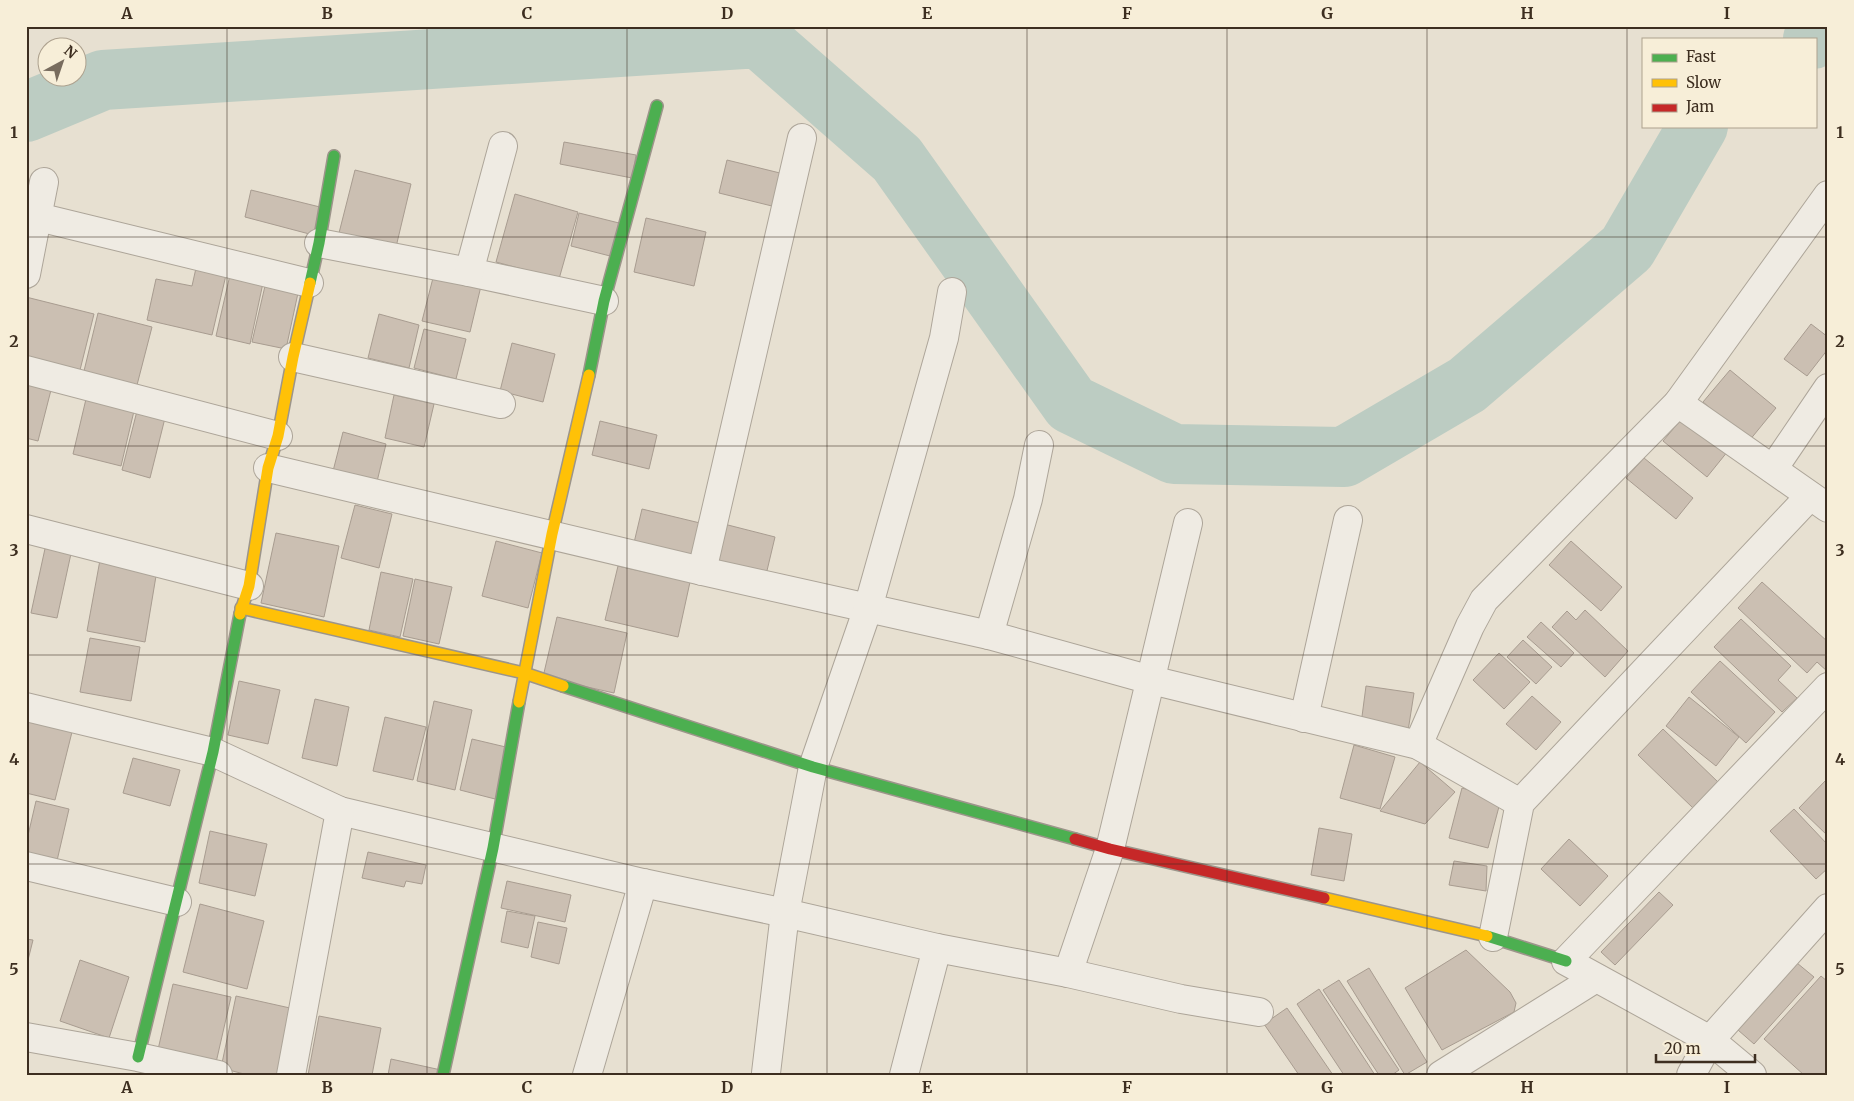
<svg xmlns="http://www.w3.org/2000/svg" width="1854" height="1101" font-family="Merriweather,serif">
<rect width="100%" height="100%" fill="#e7e0d1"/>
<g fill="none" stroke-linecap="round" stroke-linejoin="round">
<!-- river -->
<g stroke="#bcccc2" stroke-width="60">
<polyline points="1813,39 1828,31"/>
<polyline points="26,112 103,80 759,38 897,159 1071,404 1174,454 1344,457 1467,385 1627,248 1698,126"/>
</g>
</g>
<!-- building -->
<g fill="#cbbfb2" stroke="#a89c90">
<polygon points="564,142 636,155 632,178 560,164"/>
<polygon points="727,160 784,174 776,207 719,193"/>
<polygon points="355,170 411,184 396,247 339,233"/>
<polygon points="251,190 324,208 317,236 245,217"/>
<polygon points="515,194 578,212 559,279 496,262"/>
<polygon points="579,213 623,224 614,257 571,246"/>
<polygon points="646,218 706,232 694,286 634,272"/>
<polygon points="196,268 226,275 212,335 147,320 156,279 192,286"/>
<polygon points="434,274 481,286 470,332 422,321"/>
<polygon points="230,275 263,283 250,344 216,336"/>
<polygon points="265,286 298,293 286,349 252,342"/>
<polygon points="26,297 94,314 79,374 26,360"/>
<polygon points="98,313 152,327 137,385 84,371"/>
<polygon points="379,314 419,325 409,368 368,358"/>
<polygon points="1811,324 1828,337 1828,349 1807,376 1784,359"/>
<polygon points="424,329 466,339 456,379 414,368"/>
<polygon points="512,343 555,354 543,402 500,391"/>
<polygon points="1730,370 1776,408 1749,441 1703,402"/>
<polygon points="26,384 51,390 38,441 26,438"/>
<polygon points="394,395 434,404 424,447 385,438"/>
<polygon points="86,399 134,411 121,466 73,454"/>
<polygon points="138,407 166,414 150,478 122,470"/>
<polygon points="1684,416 1728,451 1707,477 1663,441"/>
<polygon points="600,421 657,435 649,469 592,455"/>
<polygon points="343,432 386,444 375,490 331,479"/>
<polygon points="1644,458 1693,498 1676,519 1626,478"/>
<polygon points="355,505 392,514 379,568 341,558"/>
<polygon points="642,509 700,523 690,561 633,547"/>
<polygon points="724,524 775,537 765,579 713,566"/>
<polygon points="276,533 339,546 324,617 261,603"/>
<polygon points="496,541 542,553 528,608 482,596"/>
<polygon points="1571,541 1622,587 1601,611 1549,565"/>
<polygon points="46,544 72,549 57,618 31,613"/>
<polygon points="100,560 157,570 145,642 87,631"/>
<polygon points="618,566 690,582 678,637 605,620"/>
<polygon points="381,572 413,579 400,637 369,630"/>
<polygon points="415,579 452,587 439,644 403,636"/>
<polygon points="1762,582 1828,642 1828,672 1817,662 1807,673 1738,608"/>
<polygon points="1585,610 1628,651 1605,677 1552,627 1567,611 1576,620"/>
<polygon points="557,617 627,633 614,693 543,677"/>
<polygon points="1741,619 1791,666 1778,680 1797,698 1782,712 1714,647"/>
<polygon points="1541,622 1574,653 1561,667 1527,637"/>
<polygon points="90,638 140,647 131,701 80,692"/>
<polygon points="1523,640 1552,667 1536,684 1507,657"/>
<polygon points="1499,653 1530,682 1504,709 1473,680"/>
<polygon points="1720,661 1775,712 1746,743 1691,692"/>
<polygon points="239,681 280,690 268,744 228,735"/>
<polygon points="1366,686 1414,693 1408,731 1361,724"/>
<polygon points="1532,696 1561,722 1536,750 1506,724"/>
<polygon points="1689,697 1739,737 1716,766 1666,726"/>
<polygon points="315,699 349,707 337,766 302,758"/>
<polygon points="434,701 472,710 455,790 417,781"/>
<polygon points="385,717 426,727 413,780 373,771"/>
<polygon points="26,720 72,732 55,800 26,793"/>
<polygon points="1663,729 1718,782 1693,808 1638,755"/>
<polygon points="472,739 510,748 499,800 460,790"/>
<polygon points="1354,745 1395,757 1380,809 1340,798"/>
<polygon points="133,758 180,770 170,806 123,793"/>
<polygon points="1420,762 1455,792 1425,824 1380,811"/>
<polygon points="1826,780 1828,781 1828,836 1799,808"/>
<polygon points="1462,788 1501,799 1488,848 1449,838"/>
<polygon points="36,801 69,809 56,865 26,858 26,844"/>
<polygon points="1794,809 1828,845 1828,868 1816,879 1770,831"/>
<polygon points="1319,828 1352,834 1344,881 1311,875"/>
<polygon points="210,831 267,844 255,896 199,883"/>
<polygon points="1569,839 1608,876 1580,906 1541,869"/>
<polygon points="368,852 426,865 422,884 406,881 404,887 362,878"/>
<polygon points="1454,861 1487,866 1486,891 1449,885"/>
<polygon points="507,881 571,895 565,922 501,908"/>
<polygon points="1659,892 1673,905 1615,965 1601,952"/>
<polygon points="200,904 264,921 247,989 183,972"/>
<polygon points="507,911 535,916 528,948 501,942"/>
<polygon points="538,922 567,928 559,964 531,957"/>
<polygon points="26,939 33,940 26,968"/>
<polygon points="1466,950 1510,992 1516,1003 1514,1012 1442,1050 1405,988"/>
<polygon points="80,960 129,977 109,1038 60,1021"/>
<polygon points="1797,963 1814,977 1754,1044 1738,1030"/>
<polygon points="1369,968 1427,1062 1405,1075 1347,981"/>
<polygon points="1821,976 1828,982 1828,1075 1804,1075 1764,1039"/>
<polygon points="1339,980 1399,1070 1392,1075 1379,1075 1323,990"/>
<polygon points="173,984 231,997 215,1067 157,1054"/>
<polygon points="1319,989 1375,1075 1344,1075 1297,1004"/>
<polygon points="236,996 299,1010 285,1075 248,1075 221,1068"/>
<polygon points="1287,1008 1333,1075 1299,1075 1264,1024"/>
<polygon points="319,1016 381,1028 372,1075 308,1075"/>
<polygon points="391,1059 441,1070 440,1075 388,1075"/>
</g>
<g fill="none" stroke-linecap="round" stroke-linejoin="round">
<!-- street casing -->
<g stroke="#ada599" stroke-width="30">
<g id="street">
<polyline points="38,217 309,283"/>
<polyline points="319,243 469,272 604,301"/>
<polyline points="469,272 503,146"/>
<polyline points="26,274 44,182"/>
<polyline points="293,357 501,404"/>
<polyline points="26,370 278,436"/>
<polyline points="1678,403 1828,508"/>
<polyline points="268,468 702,571 989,635 1151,680 1418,745 1520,803"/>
<polyline points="1773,469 1828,388"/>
<polyline points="26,529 249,586"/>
<polyline points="702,571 802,138"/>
<polyline points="989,635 1028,499 1039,445"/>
<polyline points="26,707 213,752 340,811 643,883 785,913 937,948 1068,973 1181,999 1259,1012"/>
<polyline points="1304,718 1348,520"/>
<polyline points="1418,745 1470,626 1484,600 1678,403 1828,195"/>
<polyline points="26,866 177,902"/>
<polyline points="1493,937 1520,803 1810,496"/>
<polyline points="1068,973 1110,849 1188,523"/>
<polyline points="26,1037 138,1057 218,1075"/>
<polyline points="766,1073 785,913 813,767 868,608 944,338 952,292"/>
<polyline points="291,1075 340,811"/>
<polyline points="587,1075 643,883"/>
<polyline points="904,1075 937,948"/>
<polyline points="1441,1075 1596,978"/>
<polyline points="1691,1075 1710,1040 1566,961 1828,687"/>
<polyline points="1752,1075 1710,1040 1828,908"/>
</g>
</g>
<!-- fast casing -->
<g stroke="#9c958a" stroke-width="14">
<g id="fast">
<polyline points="310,283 319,243 334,156"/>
<polyline points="589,375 604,301 657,106"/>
<polyline points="563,686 813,767 1075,839"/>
<polyline points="1487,936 1566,961"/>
<polyline points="138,1057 213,752 240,614"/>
<polyline points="443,1075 493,848 519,702"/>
</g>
</g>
<!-- slow casing -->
<g stroke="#9c958a" stroke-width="14">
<g id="slow">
<polyline points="241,608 524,673 563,686"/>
<polyline points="240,614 249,586 268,468 278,436 293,357 310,283"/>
<polyline points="519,702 552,534 589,375"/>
<polyline points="1324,898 1487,936"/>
</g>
</g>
<!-- jam casing -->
<g stroke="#9c958a" stroke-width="14">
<polyline id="jam" points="1075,839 1110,849 1324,898"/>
</g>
<!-- street -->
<use href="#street" stroke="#efebe3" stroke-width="28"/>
<!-- fast -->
<use href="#fast" stroke="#4caf50" stroke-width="11"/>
<!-- slow -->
<use href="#slow" stroke="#ffc107" stroke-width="11"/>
<!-- jam -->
<use href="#jam" stroke="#c62828" stroke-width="11"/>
</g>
<!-- grid -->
<path fill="none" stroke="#3d2e20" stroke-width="1" stroke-opacity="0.55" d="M 227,26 L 227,1075M 427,26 L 427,1075M 627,26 L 627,1075M 827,26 L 827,1075M 1027,26 L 1027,1075M 1227,26 L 1227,1075M 1427,26 L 1427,1075M 1627,26 L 1627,1075M 26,237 L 1828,237M 26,446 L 1828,446M 26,655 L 1828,655M 26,864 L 1828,864"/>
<!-- border -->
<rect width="1854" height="1101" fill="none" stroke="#f7eed8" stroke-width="55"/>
<!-- legend -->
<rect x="1642" y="38" width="175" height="90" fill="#f7eed8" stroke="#ada18e"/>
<rect x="1652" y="54" width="25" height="8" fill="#4caf50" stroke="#ada18e"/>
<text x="1686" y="62" font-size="15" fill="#3d2e20">Fast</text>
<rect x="1652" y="79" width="25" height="8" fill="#ffc107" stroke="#ada18e"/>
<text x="1686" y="88" font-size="15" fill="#3d2e20">Slow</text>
<rect x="1652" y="104" width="25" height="8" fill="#c62828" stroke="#ada18e"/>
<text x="1686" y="112" font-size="15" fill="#3d2e20">Jam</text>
<!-- north arrow -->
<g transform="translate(62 62) rotate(40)"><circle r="24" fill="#f7eed8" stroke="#ada18e"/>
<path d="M0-4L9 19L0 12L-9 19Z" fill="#786c5e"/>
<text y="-8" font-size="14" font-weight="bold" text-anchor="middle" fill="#3d2e20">N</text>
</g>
<!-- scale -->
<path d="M1656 1054v8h99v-8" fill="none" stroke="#3d2e20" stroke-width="2.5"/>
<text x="1664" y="1054" font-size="15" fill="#3d2e20" stroke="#f7eed8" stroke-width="4" paint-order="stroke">20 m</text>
<rect x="28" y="28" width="1798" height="1046" fill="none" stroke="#3d2e20" stroke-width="2"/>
<g font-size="16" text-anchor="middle" font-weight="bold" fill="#3d2e20">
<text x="127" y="19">A</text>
<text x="327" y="19">B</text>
<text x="527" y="19">C</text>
<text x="727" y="19">D</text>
<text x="927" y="19">E</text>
<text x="1127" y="19">F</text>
<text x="1327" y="19">G</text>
<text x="1527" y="19">H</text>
<text x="1727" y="19">I</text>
<text x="14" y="138">1</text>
<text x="1840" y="138">1</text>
<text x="14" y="347">2</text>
<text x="1840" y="347">2</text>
<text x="14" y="556">3</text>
<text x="1840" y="556">3</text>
<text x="14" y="765">4</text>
<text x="1840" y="765">4</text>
<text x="14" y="975">5</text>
<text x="1840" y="975">5</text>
<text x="127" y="1093">A</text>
<text x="327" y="1093">B</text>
<text x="527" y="1093">C</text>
<text x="727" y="1093">D</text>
<text x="927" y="1093">E</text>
<text x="1127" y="1093">F</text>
<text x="1327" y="1093">G</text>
<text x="1527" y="1093">H</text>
<text x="1727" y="1093">I</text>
</g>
</svg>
